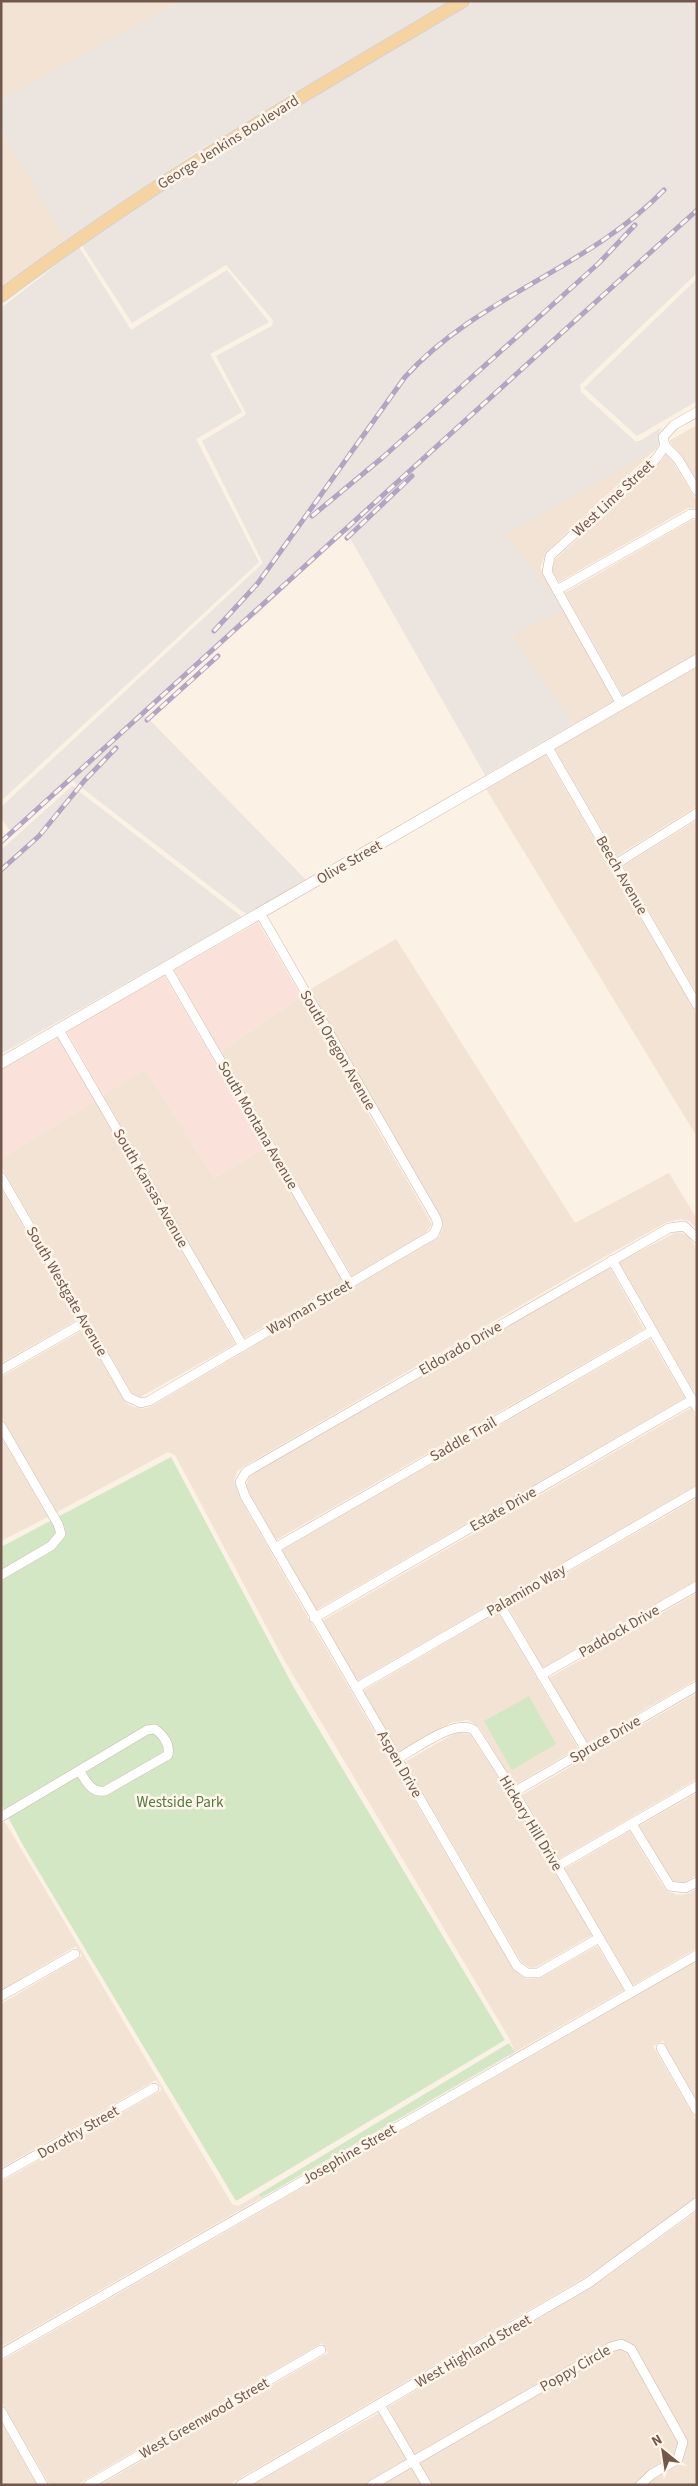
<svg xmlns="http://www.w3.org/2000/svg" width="698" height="2486" font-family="'Source Sans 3',sans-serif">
<rect width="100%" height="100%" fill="#fbf2e5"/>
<!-- residential -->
<g fill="#f2e3d4">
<polygon points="1,1 180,1 1,100"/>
<polygon points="1,130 66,240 1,289"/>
<polygon points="697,425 697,481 682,456 669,441"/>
<polygon points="657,448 546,552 540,568 555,597 504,535"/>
<polygon points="666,454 673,462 697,502 697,509 688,508 559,582 552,571 555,560 659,464"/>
<polygon points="692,520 697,520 697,653 623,696 565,593"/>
<polygon points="563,610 614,701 574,724 511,635"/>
<polygon points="697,667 697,806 617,856 555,749"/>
<polygon points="545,754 697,1015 697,1137 486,789"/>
<polygon points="697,820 697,994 623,866"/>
<polygon points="396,939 575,1223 669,1173 697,1219 697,1229 689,1221 681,1219 667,1222 604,1257 243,1467 237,1471 234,1481 240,1498 307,1616 513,1969 526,1979 540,1978 597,1946 624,1990 515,2052 509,2038 283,1658 175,1455 168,1452 57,1512 1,1416 1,1377 83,1330 124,1400 129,1405 142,1409 150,1407 439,1237 443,1225 440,1216 309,990"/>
<polygon points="301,996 432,1224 426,1233 352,1276 221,1052"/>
<polygon points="145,1069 214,1178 265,1148 343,1281 244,1338 103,1095"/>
<polygon points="95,1101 235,1344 140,1397 132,1393 1,1166 1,1159"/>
<polygon points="1,1188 77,1320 1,1363"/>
<polygon points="677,1232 687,1235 697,1249 697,1397 619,1262"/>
<polygon points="610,1268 644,1329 276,1540 246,1487 249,1476"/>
<polygon points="650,1339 685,1398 316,1610 282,1550"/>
<polygon points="691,1408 697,1418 697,1485 357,1681 322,1621"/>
<polygon points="1,1437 48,1517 1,1541"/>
<polygon points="697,1498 697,1580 543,1668 508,1607"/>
<polygon points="697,1593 697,1679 587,1743 549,1678"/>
<polygon points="498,1612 578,1748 515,1785 479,1727 468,1720 452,1722 399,1752 363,1691"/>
<polygon points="697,1693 697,1779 559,1859 522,1795"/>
<polygon points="457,1732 470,1734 510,1795 592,1935 536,1967 531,1968 522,1963 405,1762"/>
<polygon points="697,1793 697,1875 683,1883 677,1883 669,1878 639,1826"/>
<polygon points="5,1822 232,2204 238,2206 259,2194 261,2198 1,2347 1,2182 162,2090 156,2080 1,2168 1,2004 82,1956 76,1946 1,1990 1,1824"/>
<polygon points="630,1831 662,1885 668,1891 677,1895 687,1894 697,1889 697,1948 633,1985 565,1869"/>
<polygon points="697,1961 697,2101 663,2041 653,2046 697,2122 697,2196 651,2231 584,2278 228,2485 100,2485 328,2353 322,2343 76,2485 50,2485 1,2401 1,2361"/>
<polygon points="697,2211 697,2485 252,2485 379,2413 387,2427 396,2422 388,2407 591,2288"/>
<polygon points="1,2422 37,2485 1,2485"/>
</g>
<!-- commercial -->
<g fill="#fae2da">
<polygon points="258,922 301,996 221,1052 174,970"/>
<polygon points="164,975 265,1148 214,1178 145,1070 103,1095 67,1032"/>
<polygon points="58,1038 95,1101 1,1159 1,1070"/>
</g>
<!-- industrial -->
<g fill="#ebe4df">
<polygon points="180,1 451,1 195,153 66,240 1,130 1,100"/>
<polygon points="475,1 697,1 697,273 580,385 581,392 635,441 640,441 662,427 659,432 659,444 657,448 505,535 555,597 563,610 511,635 574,724 485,775 346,531 254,617 142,712 306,880 246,914 73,781 70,781 1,844 1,840 10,831 1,818 1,807 263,563 202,441 244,416 246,413 216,356 272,326 273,320 226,265 132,323 81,244 264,125"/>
<polygon points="79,247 131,330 227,270 269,322 210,354 242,412 196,439 259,562 1,801 1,308"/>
<polygon points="697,279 697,401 637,436 584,388"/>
<polygon points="72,786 242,917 1,1054 1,850"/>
</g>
<!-- green -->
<g fill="#d4e7c5">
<polygon points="171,1457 293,1686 505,2040 236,2201 24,1847 1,1804 1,1547"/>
<polygon points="529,1696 556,1744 512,1770 484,1721"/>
<polygon points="509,2043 515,2052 261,2198 259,2194"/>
</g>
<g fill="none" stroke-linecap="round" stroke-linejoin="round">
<!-- minor casing -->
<g stroke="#ccb9ac" stroke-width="10">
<g id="minor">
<polyline points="697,412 674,425 663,437 665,446 678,459 697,491"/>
<polyline points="557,590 691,514 697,514"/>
<polyline points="621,704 547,572 550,556 656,459 665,446"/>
<polyline points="547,746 697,1005"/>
<polyline points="616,864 697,813"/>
<polyline points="166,967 350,1284"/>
<polyline points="59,1030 243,1346"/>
<polyline points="1,1177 128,1397 141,1403 149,1401 434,1234 438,1224 436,1218 260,913"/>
<polyline points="612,1260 697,1408"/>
<polyline points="1,1370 85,1322"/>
<polyline points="1,1426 58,1524 61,1534 51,1546 1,1575"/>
<polyline points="275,1548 652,1331"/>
<polyline points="500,1605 586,1750"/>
<polyline points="314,1618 692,1400"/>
<polyline points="541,1675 697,1586"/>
<polyline points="356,1688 697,1491"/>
<path d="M 397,1759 C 415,1749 455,1718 474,1730 L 514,1792 L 631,1992"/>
<polyline points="514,1792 697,1686"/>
<path d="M 1,1817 L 147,1730 L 155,1729 C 163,1735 170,1744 168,1755 L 105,1791 C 91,1793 87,1782 80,1772"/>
<polyline points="632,1824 670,1886 685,1888 697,1882"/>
<polyline points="558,1866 697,1786"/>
<polyline points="599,1938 538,1973 527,1973 517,1966 245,1496 240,1482 246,1472 669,1228 684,1226 697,1238"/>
<polyline points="1,1996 75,1954"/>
<polyline points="661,2048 697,2111"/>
<polyline points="1,2175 154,2088"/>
<polyline points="1,2354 697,1955"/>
<polyline points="380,2405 427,2485"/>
<polyline points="1,2411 43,2485"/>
<polyline points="88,2485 321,2350"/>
<polyline points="372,2485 611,2347 621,2344 631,2349 683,2442 678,2459 652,2474 640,2485"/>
</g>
</g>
<!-- tertiary casing -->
<g stroke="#ccb9ac" stroke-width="11">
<polyline id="tertiary" points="241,2485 588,2283 697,2203"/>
</g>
<!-- secondary casing -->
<g stroke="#d0bbad" stroke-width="12">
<polyline id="secondary" points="1,1063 697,660"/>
</g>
<!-- primary casing -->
<g stroke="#d8d0cd" stroke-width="14">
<path id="primary" d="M 1,296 C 149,184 304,95 463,1"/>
</g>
<!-- minor -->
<use href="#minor" stroke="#fff" stroke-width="9"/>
<!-- tertiary -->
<use href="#tertiary" stroke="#fff" stroke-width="10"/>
<!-- secondary -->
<use href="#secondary" stroke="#fff" stroke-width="11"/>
<!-- primary -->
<use href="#primary" stroke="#f5d4a2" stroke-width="12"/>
<!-- rail casing -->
<g stroke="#b4a4c4" stroke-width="5">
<g id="rail">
<polyline points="312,516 382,458 599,263 635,225"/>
<polyline points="347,538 412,476"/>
<path d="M 214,631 L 258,583 L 405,377 C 477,297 589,268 664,190"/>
<polyline points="147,720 218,656"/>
<polyline points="1,842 697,210"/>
<polyline points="1,870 39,836 85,780 116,748"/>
</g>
</g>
<!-- rail -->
<use href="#rail" stroke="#fef6eb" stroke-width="3" stroke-dasharray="9" stroke-linecap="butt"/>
</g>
<g text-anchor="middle" stroke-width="5" stroke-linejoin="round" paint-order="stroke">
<!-- street labels -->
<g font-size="15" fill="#72584c" stroke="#fef6eb">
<text transform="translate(228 142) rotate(-32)" y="5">George Jenkins Boulevard</text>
<text transform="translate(613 498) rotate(-43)" y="5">West Lime Street</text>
<text transform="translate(349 862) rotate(-30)" y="5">Olive Street</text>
<text transform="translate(622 875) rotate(60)" y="5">Beech Avenue</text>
<text transform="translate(338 1050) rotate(60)" y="5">South Oregon Avenue</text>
<text transform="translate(258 1125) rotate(60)" y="5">South Montana Avenue</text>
<text transform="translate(151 1188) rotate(60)" y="5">South Kansas Avenue</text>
<text transform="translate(67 1291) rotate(60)" y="5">South Westgate Avenue</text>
<text transform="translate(309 1307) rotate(-30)" y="5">Wayman Street</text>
<text transform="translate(460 1348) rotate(-30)" y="5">Eldorado Drive</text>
<text transform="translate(463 1439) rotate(-30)" y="5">Saddle Trail</text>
<text transform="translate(503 1509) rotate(-30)" y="5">Estate Drive</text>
<text transform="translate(526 1590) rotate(-30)" y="5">Palamino Way</text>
<text transform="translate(619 1631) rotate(-30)" y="5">Paddock Drive</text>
<text transform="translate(605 1739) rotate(-30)" y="5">Spruce Drive</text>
<text transform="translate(400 1764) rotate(60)" y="5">Aspen Drive</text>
<text transform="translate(531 1823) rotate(59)" y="5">Hickory Hill Drive</text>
<text transform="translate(78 2132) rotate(-30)" y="5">Dorothy Street</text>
<text transform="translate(349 2154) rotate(-30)" y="5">Josephine Street</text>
<text transform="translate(473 2351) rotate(-30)" y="5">West Highland Street</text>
<text transform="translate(575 2368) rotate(-30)" y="5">Poppy Circle</text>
<text transform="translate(204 2418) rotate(-30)" y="5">West Greenwood Street</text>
</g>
<!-- park labels -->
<g font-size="15" fill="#557844" stroke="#fef6eb">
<text x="180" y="1807">Westside Park</text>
</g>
</g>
<!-- border -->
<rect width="698" height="2486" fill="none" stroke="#72584c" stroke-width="5"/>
<!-- north arrow -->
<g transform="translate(663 2451) rotate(330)" stroke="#fef6eb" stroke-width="4" paint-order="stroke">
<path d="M0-4L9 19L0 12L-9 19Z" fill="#72584c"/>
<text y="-8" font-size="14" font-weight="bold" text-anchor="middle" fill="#72584c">N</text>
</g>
</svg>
